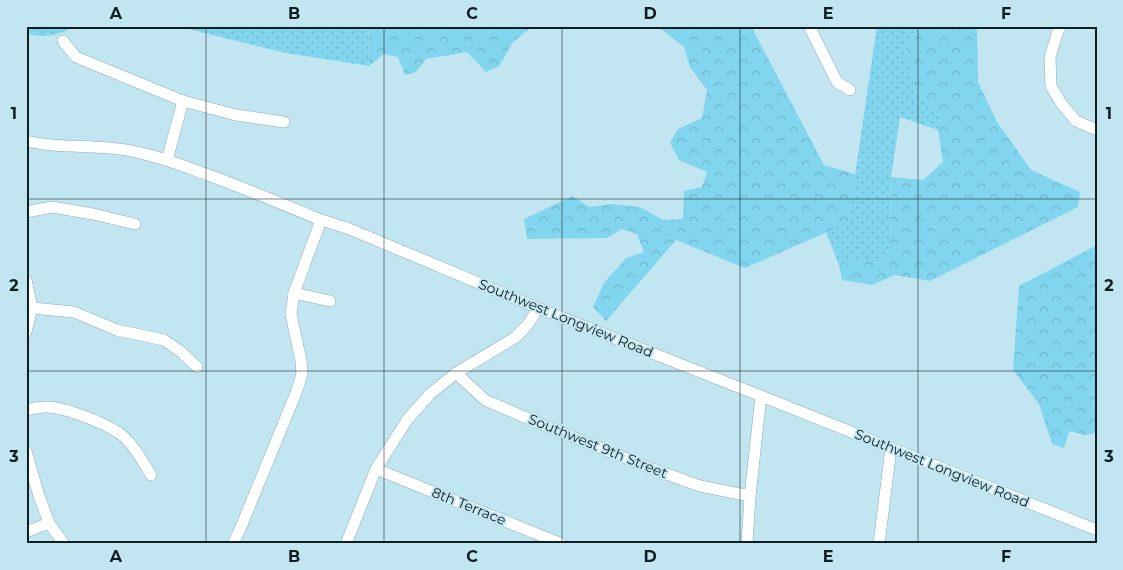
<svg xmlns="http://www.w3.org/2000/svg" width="1123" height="570" font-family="Montserrat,sans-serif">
<defs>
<pattern id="grass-dots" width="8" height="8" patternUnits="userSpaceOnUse" patternTransform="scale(1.25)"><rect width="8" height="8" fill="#82d5ee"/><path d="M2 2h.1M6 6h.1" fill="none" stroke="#6fb6cc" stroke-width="1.8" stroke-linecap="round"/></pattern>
<pattern id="forest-crowns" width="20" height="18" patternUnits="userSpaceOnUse" patternTransform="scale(1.25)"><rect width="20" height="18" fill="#82d5ee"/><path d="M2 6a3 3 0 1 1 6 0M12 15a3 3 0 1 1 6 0" fill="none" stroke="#6fb6cc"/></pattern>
</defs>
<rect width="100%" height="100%" fill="#c2e6f1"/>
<!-- grass -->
<g fill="url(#grass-dots)">
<path d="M 42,26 L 74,26 C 62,34 48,38 33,35 Z"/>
<polygon points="176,26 355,26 368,30 369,66 286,53"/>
<polygon points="877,26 916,26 906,49 915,90 941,113 938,130 900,117 891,177 890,246 877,263 858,259 839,265 826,232 848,223"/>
</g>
<!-- forest -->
<g fill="url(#forest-crowns)">
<polygon points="26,26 42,26 33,35 26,34"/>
<polygon points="355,26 533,26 513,42 499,66 486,72 467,52 426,59 416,72 405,75 398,57 384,54 369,66 368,30"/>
<polygon points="657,26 751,26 824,165 855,174 848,223 745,268 676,240 606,321 593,307 604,283 626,258 644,252 637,234 622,229 607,238 527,239 524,219 573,196 589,207 612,204 640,207 663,220 683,219 684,191 702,187 707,172 679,160 670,143 678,129 702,118 707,90 690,67 684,47"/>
<polygon points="916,26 977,26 978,82 997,122 1031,170 1080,192 1078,207 930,281 895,275 872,285 842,280 839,265 858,259 877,263 890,246 891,177 923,180 943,162 938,130 941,113 915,90 906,49"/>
<polygon points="1097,245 1097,433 1085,435 1069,431 1064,448 1052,444 1039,404 1013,370 1019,286"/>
</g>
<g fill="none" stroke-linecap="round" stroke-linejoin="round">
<!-- minor casing -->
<g stroke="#8baeb8" stroke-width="12">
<g id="minor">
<polyline points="809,26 837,82 850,90"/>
<polyline points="1061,26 1058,31 1050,57 1051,86 1061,103 1076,121 1097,130"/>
<polyline points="63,41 76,57 183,101 236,115 284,122"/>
<path d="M 26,141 C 62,150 100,143 136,152 C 162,157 186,167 211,176 C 248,190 285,205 321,220 L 347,228 L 419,258 L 538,308 L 761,396 L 1097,530"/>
<polyline points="167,160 183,101"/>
<polyline points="26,212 52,207 93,214 135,224"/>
<polyline points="26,280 32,308 26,332"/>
<polyline points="294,293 330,301"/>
<polyline points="32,308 74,312 117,330 164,340 180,351 197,367"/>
<polyline points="456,373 485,400 543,425 653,469 700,486 750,496"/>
<path d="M 26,410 C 32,409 39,407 45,407 C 63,406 111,425 124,437 C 136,448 143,462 151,475"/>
<polyline points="26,451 39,496 49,523 64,544"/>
<polyline points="376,469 562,544"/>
<polyline points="26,532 49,523"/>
<polyline points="233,544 241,527 296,393 302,374 301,361 291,314 294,293 321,220"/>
<polyline points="346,544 376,469 407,420 430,394 456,373 516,337 529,323 538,308"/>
<polyline points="747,544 750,496 761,396"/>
<polyline points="879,544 891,448"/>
</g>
</g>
<!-- minor -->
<use href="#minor" stroke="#fff" stroke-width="11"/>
</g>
<!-- grid -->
<path fill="none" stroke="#101e22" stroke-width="1" stroke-opacity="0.55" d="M 206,26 L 206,544M 384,26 L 384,544M 562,26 L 562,544M 740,26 L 740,544M 918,26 L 918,544M 26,199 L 1097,199M 26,371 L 1097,371"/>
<g text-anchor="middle" stroke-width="4" stroke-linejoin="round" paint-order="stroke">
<!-- street labels -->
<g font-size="14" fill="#101e22" stroke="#c2e6f1">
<text transform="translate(566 318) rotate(22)" y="5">Southwest Longview Road</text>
<text transform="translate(598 446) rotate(22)" y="5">Southwest 9th Street</text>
<text transform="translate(942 468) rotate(22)" y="5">Southwest Longview Road</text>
<text transform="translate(469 506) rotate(22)" y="5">8th Terrace</text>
</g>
</g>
<!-- border -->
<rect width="1123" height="570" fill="none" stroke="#c2e6f1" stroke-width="55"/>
<rect x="28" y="28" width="1068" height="514" fill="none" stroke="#101e22" stroke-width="2"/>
<g font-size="16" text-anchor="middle" font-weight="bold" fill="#101e22">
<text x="116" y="19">A</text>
<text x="294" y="19">B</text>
<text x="472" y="19">C</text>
<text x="650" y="19">D</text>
<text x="828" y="19">E</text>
<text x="1006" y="19">F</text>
<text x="14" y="119">1</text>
<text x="1109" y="119">1</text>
<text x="14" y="291">2</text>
<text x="1109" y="291">2</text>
<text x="14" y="462">3</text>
<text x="1109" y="462">3</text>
<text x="116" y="562">A</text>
<text x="294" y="562">B</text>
<text x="472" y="562">C</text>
<text x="650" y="562">D</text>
<text x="828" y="562">E</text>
<text x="1006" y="562">F</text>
</g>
</svg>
